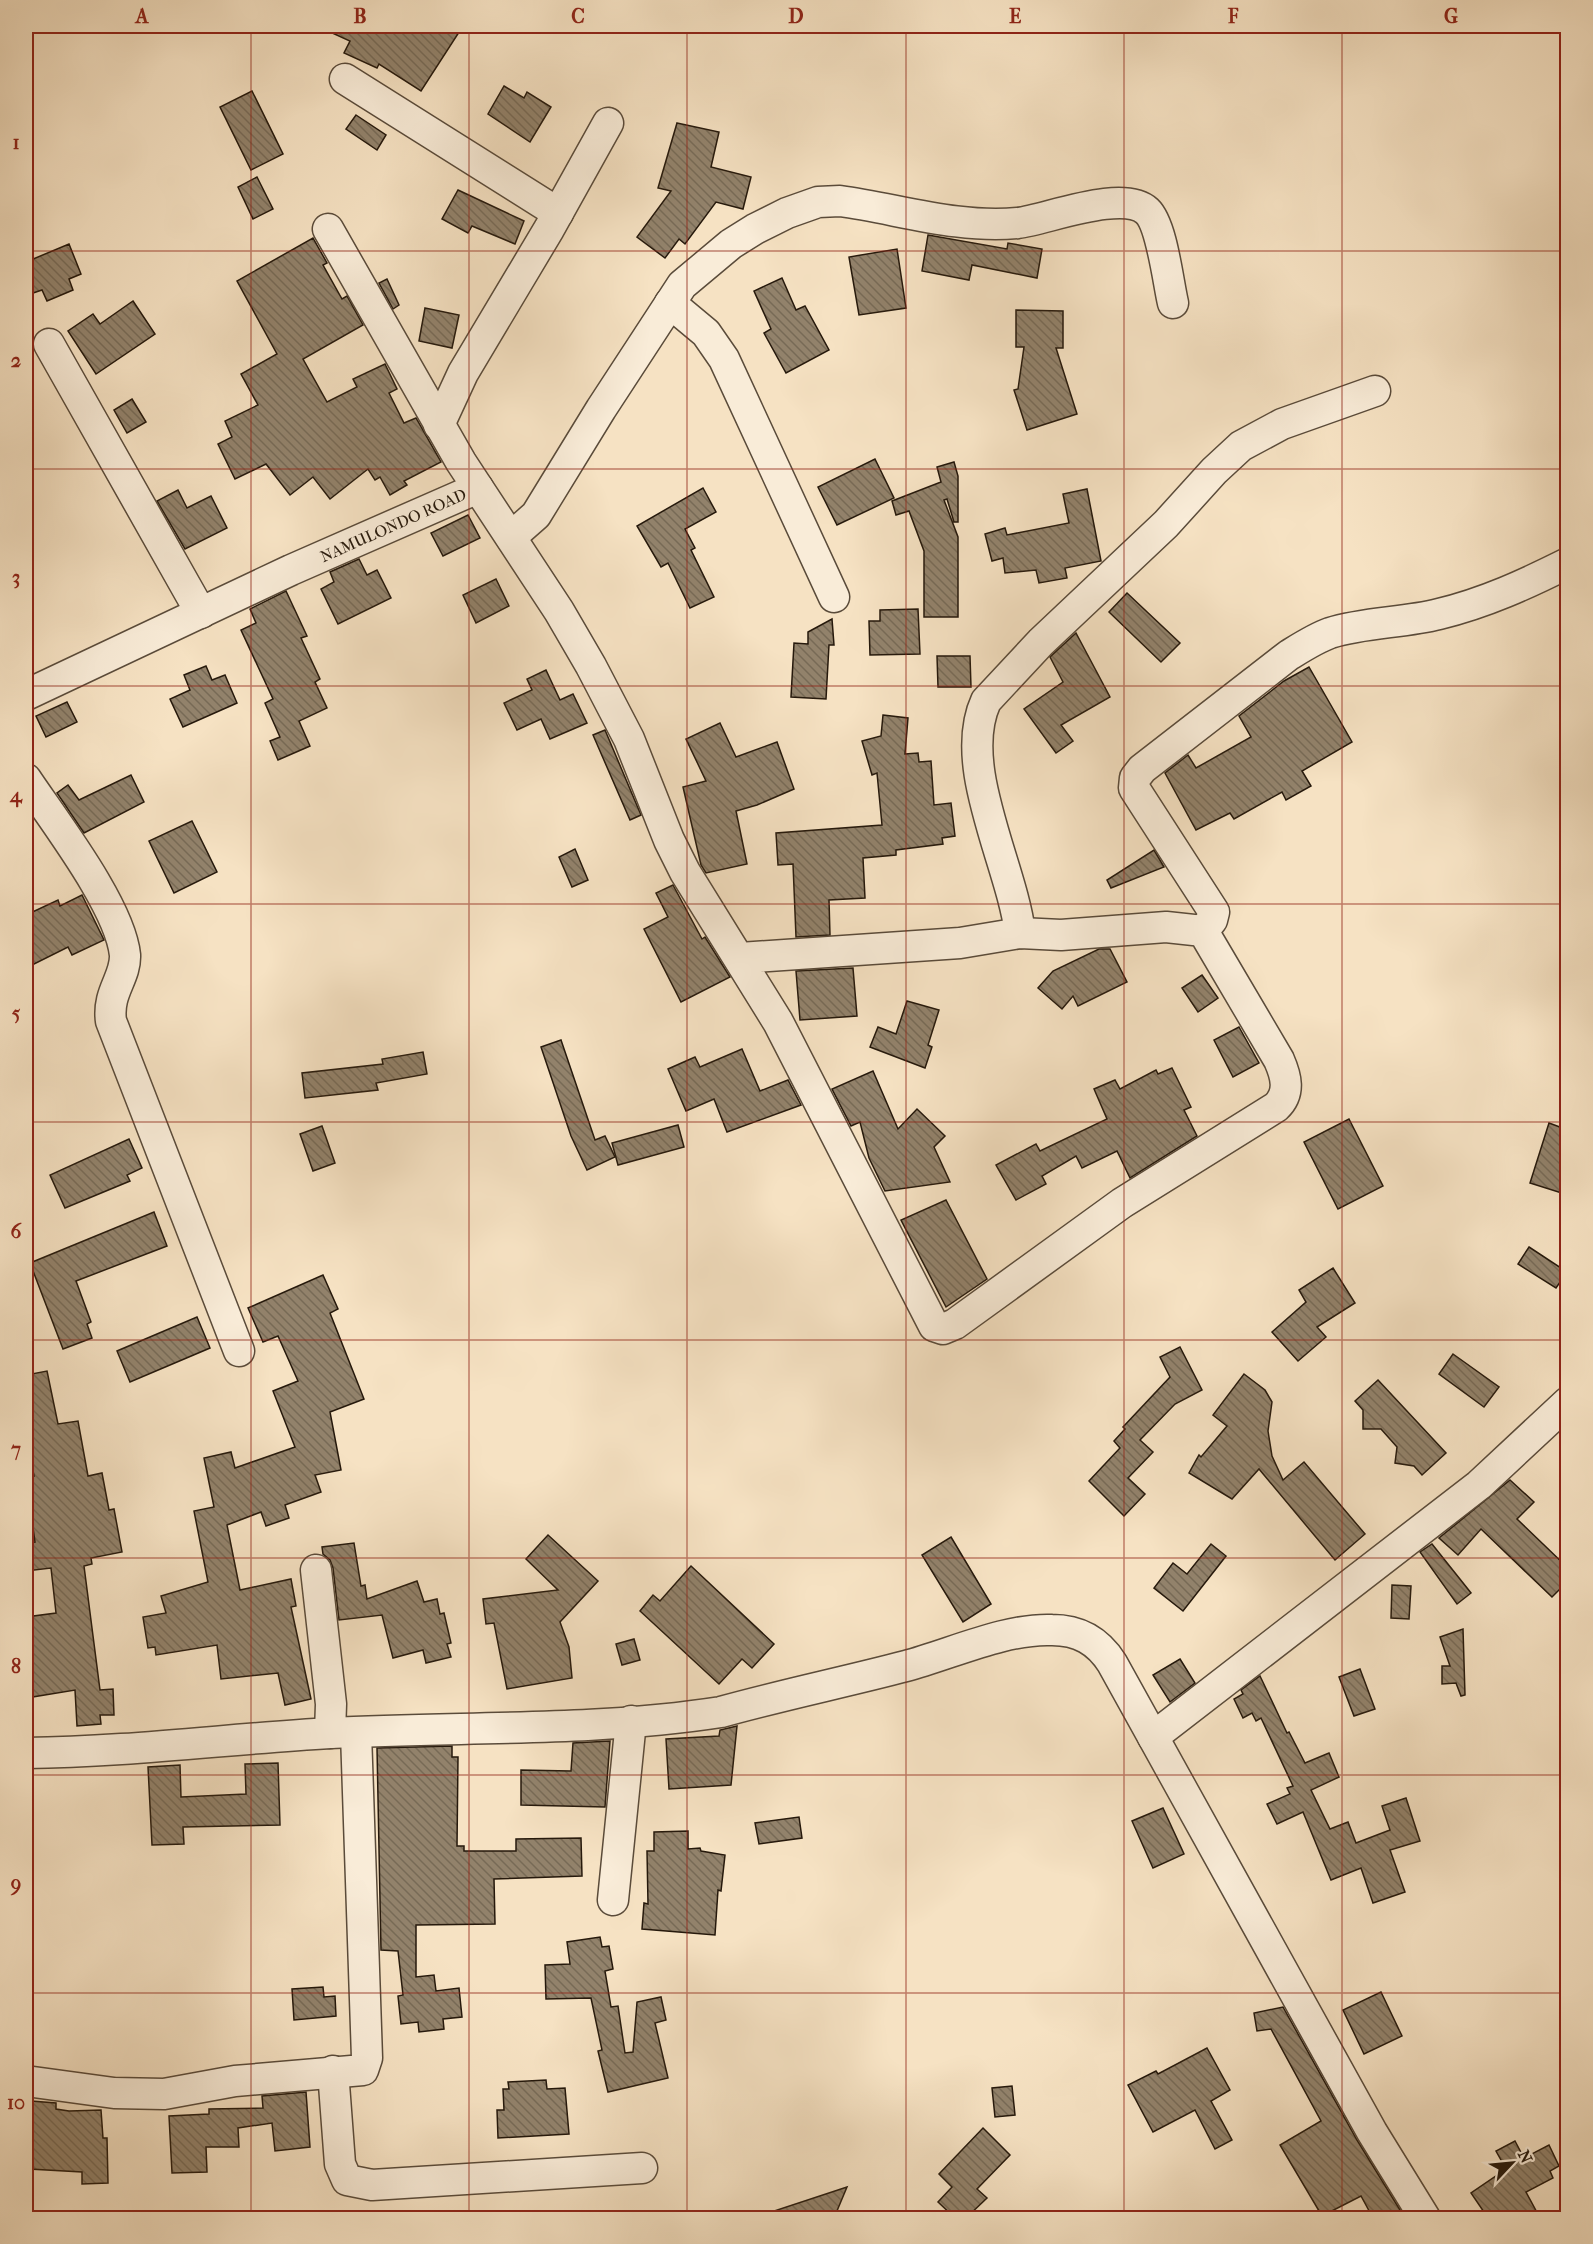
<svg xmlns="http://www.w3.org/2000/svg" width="1593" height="2244" font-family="'IM FELL French Canon',serif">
<defs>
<pattern id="building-back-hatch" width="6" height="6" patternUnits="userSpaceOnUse" patternTransform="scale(1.5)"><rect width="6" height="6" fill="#92826b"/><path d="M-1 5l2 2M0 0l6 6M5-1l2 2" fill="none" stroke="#776a56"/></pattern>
</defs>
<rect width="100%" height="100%" fill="#f6e2c3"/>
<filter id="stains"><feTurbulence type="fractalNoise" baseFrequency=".00333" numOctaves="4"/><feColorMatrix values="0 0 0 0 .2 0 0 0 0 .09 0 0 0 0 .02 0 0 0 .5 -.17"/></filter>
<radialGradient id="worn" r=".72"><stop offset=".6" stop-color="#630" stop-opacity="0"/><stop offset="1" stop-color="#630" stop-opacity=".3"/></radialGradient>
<!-- building -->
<g fill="url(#building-back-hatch)" stroke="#26190c" stroke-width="1.5">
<polygon points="317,26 402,26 414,31 417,26 463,26 421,91 379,64 377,68 344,53 350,41"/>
<polygon points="504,86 524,98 527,92 551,107 530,142 488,114"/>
<polygon points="252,91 283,154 251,170 220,107"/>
<polygon points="356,115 386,135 377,150 346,129"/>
<polygon points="677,123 719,132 711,167 751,177 743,209 716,202 685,244 679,239 665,258 637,237 671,191 658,188"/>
<polygon points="257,177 273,209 253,219 238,187"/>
<polygon points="458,190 524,221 515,244 472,226 468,233 442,219"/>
<polygon points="928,235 1007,249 1008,243 1042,249 1037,278 972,265 969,280 922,271"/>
<polygon points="313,238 327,263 323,265 342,299 347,296 363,325 303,359 327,402 357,387 353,379 385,364 397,389 389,393 404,423 416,418 441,462 404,481 407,485 390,495 380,477 375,480 368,469 330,499 313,477 290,495 266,464 235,479 218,444 232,437 225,421 258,405 241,374 277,354 237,281"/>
<polygon points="69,244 81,274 69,279 73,290 47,301 42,290 33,293 26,276 26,262"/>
<polygon points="897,249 906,308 859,315 849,257"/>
<polygon points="782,278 796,310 805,306 829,350 786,373 764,333 771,329 754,291"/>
<polygon points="387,279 399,305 393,309 379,283"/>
<polygon points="133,301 155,334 96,374 68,331 93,314 100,324"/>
<polygon points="425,308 459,315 452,348 419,341"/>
<polygon points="1016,310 1063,311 1063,348 1056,348 1077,414 1027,430 1014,390 1018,389 1024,347 1016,347"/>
<polygon points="132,399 146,422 127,433 114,410"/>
<polygon points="875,459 894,498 837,525 818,487"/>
<polygon points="954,462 958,476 958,522 954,522 947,499 944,500 958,537 958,617 924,617 924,551 909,511 896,515 892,501 941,482 937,467"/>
<polygon points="703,488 716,512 685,529 695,548 691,550 714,597 690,608 668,563 661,567 637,526"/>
<polygon points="1087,489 1101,561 1065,568 1067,578 1039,583 1036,570 1005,573 1003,558 992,561 985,534 1005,528 1007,535 1069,523 1063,494"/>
<polygon points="178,490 187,508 211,496 227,528 185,549 157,501"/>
<polygon points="468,515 480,538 443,556 431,533"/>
<polygon points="359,559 367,575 377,570 391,598 338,624 321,589 334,582 330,572"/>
<polygon points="496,579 509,606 476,623 463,595"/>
<polygon points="286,591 307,636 301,638 320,679 315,682 327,708 299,721 310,746 278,760 270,741 280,737 265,703 273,699 241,630 256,623 250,609"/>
<polygon points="1127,593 1180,643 1161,662 1109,612"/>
<polygon points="918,609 920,654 870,655 869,621 880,621 880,610"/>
<polygon points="832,619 834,645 829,645 826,699 791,697 794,643 808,644 808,632"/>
<polygon points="1076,633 1110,697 1061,725 1073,741 1056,753 1024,709 1063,682 1050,657"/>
<polygon points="937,656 970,656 971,687 938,687"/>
<polygon points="206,666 212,680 225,675 237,703 183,727 170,699 190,690 184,675"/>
<polygon points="1309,667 1352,742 1302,771 1311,786 1286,800 1282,792 1234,819 1230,813 1196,830 1165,773 1188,755 1196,768 1251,737 1239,716 1284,681"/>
<polygon points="546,670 560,700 573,694 587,723 550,739 541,719 517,730 504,703 532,690 527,679"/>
<polygon points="67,702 77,722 46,737 36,716"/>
<polygon points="883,715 908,718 905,754 918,753 919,762 931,761 934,805 951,803 955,836 942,838 943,844 896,850 896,855 863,858 865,898 829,900 830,935 796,937 793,864 778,865 776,833 882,825 877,773 872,775 862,741 881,736"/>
<polygon points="720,723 736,757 777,742 794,789 757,805 736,811 747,864 706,873 701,865 683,787 706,781 686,739"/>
<polygon points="605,730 641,815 630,820 593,735"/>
<polygon points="131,775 144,802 84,833 57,793 68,785 79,800"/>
<polygon points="192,821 217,872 174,893 149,841"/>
<polygon points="575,849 588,880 572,887 559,857"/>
<polygon points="1154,850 1164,867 1111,888 1107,880"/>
<polygon points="673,885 702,939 705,937 730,977 681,1002 644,929 668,917 656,893"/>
<polygon points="82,895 104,940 72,955 68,947 26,968 26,915 58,900 60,906"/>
<polygon points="1099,949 1110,949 1127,982 1078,1006 1073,996 1062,1009 1038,988 1053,971"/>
<polygon points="853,968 857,1016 800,1020 796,971"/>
<polygon points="1202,975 1218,998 1198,1012 1182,988"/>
<polygon points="907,1001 939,1010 928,1045 932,1047 925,1068 870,1047 878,1027 896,1034"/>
<polygon points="1239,1027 1259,1063 1233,1077 1214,1040"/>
<polygon points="561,1040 595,1140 605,1136 615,1157 587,1170 571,1136 541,1047"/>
<polygon points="742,1049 760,1091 788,1080 801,1105 727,1132 714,1099 686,1111 668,1069 695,1057 700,1067"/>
<polygon points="423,1052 427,1074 376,1083 378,1090 305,1098 302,1073 383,1064 382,1059"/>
<polygon points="1172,1068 1191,1107 1184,1110 1197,1136 1130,1178 1117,1151 1082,1168 1076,1156 1042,1176 1046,1184 1016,1200 996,1165 1036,1144 1040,1151 1107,1119 1094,1089 1115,1080 1120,1089 1156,1070 1158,1074"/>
<polygon points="873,1071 898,1129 917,1109 945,1136 934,1147 950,1182 885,1191 869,1158 860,1122 851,1126 832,1089"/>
<polygon points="1349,1119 1383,1186 1338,1209 1304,1142"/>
<polygon points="1549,1123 1568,1130 1568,1195 1530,1183"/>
<polygon points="678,1125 684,1147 618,1165 612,1143"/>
<polygon points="322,1126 335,1163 313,1171 300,1134"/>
<polygon points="129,1139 142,1168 127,1175 130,1181 65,1208 50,1175"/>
<polygon points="946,1200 987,1279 946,1307 901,1220"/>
<polygon points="154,1212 167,1246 76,1281 91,1322 87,1324 92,1338 63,1349 30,1263"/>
<polygon points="1529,1247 1567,1272 1556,1288 1518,1264"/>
<polygon points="1333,1268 1355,1303 1317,1327 1326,1337 1298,1361 1272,1332 1306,1302 1299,1290"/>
<polygon points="323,1275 338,1309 330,1313 364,1399 330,1412 341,1470 315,1475 321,1492 285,1505 289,1518 266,1526 261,1512 227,1525 240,1590 291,1579 296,1606 291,1607 311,1699 285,1705 278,1673 221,1679 217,1645 156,1655 155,1647 148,1648 143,1617 166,1613 161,1596 208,1582 194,1511 214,1507 204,1458 231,1452 235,1468 295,1447 273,1391 298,1381 278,1336 263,1342 248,1308"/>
<polygon points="197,1317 210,1348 130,1382 117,1351"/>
<polygon points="1180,1347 1202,1390 1175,1404 1140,1440 1153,1452 1128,1478 1145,1494 1124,1516 1089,1481 1120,1448 1114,1441 1125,1429 1123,1427 1170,1377 1160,1357"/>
<polygon points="1453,1354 1499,1387 1484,1407 1439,1374"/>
<polygon points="47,1371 58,1424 78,1421 88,1476 102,1473 109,1510 114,1509 122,1552 91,1558 92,1564 84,1566 100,1690 113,1689 114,1715 100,1715 101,1724 77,1726 75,1690 26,1698 26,1617 56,1613 51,1568 26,1571 26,1543 35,1542 26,1477 34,1476 26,1432 26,1375"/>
<polygon points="1244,1374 1265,1390 1272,1402 1268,1431 1272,1456 1283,1480 1304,1462 1365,1534 1335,1560 1259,1469 1232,1499 1189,1473 1199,1455 1201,1457 1227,1426 1213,1415"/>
<polygon points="1378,1380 1446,1453 1422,1475 1414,1466 1395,1463 1397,1447 1381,1429 1363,1429 1363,1410 1355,1401"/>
<polygon points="1510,1480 1534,1502 1517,1519 1568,1568 1568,1581 1552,1597 1481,1529 1458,1555 1439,1538"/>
<polygon points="548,1535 598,1581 560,1622 569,1647 572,1678 507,1689 494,1623 486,1624 483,1599 558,1590 526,1559"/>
<polygon points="951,1537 991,1604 963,1622 922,1555"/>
<polygon points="354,1543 361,1586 365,1585 367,1599 417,1581 424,1602 437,1599 440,1614 444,1613 451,1643 447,1644 451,1657 426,1663 423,1650 393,1658 382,1615 339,1620 333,1568 330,1560 323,1554 322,1547"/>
<polygon points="1211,1544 1226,1556 1183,1611 1154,1588 1173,1563 1187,1574"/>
<polygon points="1432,1544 1471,1593 1457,1604 1420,1552"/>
<polygon points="691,1566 774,1644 752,1668 742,1659 719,1684 640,1611 653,1595 660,1601"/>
<polygon points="1392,1585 1411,1586 1409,1619 1391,1618"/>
<polygon points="1463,1629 1465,1695 1461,1696 1456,1683 1442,1684 1442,1666 1450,1666 1440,1637"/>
<polygon points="634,1639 640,1660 622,1665 616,1644"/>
<polygon points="1180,1659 1195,1683 1170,1702 1153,1675"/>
<polygon points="1360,1669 1375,1709 1354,1716 1339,1677"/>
<polygon points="1260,1676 1287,1733 1289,1732 1305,1763 1329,1753 1339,1777 1311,1790 1330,1829 1348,1822 1356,1843 1390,1830 1382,1806 1406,1798 1420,1841 1390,1850 1405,1892 1373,1903 1361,1868 1331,1880 1303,1812 1277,1824 1267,1804 1290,1794 1287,1788 1293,1786 1261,1718 1256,1721 1252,1713 1243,1718 1234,1699 1243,1694 1241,1690"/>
<polygon points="737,1726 731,1785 669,1789 666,1739 719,1736 720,1730"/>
<polygon points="610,1741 605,1807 521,1805 521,1770 571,1771 573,1743"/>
<polygon points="452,1746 452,1757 458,1757 457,1846 464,1846 464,1851 516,1851 516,1839 581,1838 582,1876 494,1879 495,1924 416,1925 416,1977 434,1975 436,1991 459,1988 462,2017 443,2019 444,2029 419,2032 418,2022 401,2024 398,1996 403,1995 398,1951 381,1950 377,1748"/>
<polygon points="278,1763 280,1825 183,1827 184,1844 152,1845 148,1767 180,1765 181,1797 246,1794 245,1764"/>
<polygon points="1163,1808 1184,1854 1153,1868 1132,1821"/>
<polygon points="799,1817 802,1838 759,1844 755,1823"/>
<polygon points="688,1831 688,1849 700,1848 701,1851 725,1855 721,1891 718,1890 715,1935 642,1929 644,1903 648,1904 647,1851 654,1851 654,1832"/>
<polygon points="600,1937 602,1947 609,1946 613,1969 605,1971 611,2007 618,2006 625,2053 633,2052 637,2002 661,1997 666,2020 655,2023 668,2078 608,2092 598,2051 602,2050 591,1998 546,1999 545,1965 570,1964 567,1942"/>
<polygon points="323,1987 324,1997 335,1996 336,2016 294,2020 292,1989"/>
<polygon points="1381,1992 1402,2036 1364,2054 1343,2010"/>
<polygon points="1283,2007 1357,2140 1405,2218 1373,2218 1361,2196 1322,2216 1280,2145 1321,2121 1271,2029 1257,2031 1254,2013"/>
<polygon points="1207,2048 1230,2090 1211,2101 1232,2140 1215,2149 1195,2110 1153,2132 1128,2085 1156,2071 1158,2074"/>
<polygon points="546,2080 547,2089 565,2088 569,2134 498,2138 497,2110 504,2110 503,2089 509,2089 508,2082"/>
<polygon points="1012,2086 1015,2115 995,2117 992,2088"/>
<polygon points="306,2092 310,2147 275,2151 272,2123 238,2128 239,2147 206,2147 207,2172 172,2173 169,2116 209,2114 209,2109 263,2108 262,2096"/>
<polygon points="31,2101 56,2103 56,2109 69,2111 101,2110 103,2138 107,2138 108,2183 82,2184 82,2172 29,2169"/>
<polygon points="983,2128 1010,2155 977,2189 987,2198 966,2218 955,2218 938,2202 952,2187 939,2174"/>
<polygon points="1515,2141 1524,2158 1549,2145 1559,2166 1550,2171 1553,2178 1526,2192 1540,2218 1488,2218 1471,2193 1506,2169 1496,2151"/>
<polygon points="847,2187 834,2218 763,2218 762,2215"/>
</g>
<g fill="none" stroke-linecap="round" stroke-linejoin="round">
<!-- minor casing -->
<g stroke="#5a4b3a" stroke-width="33">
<g id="minor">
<polyline points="345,79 558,213"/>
<path d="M 328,229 L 461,462 L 559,611 L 591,666 L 629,739 L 669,840 L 685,872 L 778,1022 L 934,1326 L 943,1329 L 955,1324 L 1122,1203 L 1276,1107 C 1291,1093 1286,1076 1279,1060 L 1203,931 L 1166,927 L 1061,935 L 1020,933 L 960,943 L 740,958"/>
<polyline points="670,303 706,333 724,359 834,597"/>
<polyline points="49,344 201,613"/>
<polyline points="439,425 463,373 549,229 608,123"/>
<path d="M 511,537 L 536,515 L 601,409 L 682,285 L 731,244 L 755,229 L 787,213 L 818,202 L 840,201 C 898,209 959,229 1018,223 C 1048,219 1123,189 1147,211 C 1162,225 1168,282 1173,303"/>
<polyline points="26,695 291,570 478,488"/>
<path d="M 26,779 C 54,821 120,906 125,955 C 126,978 107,992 111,1021 L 239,1351"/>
<path d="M 1203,931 L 1212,920 L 1214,912 L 1134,788 L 1135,778 L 1142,769 L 1289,655 C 1302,647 1316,638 1330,633 C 1365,622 1404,623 1439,614 C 1485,603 1526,584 1568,563"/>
<path d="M 1020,933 C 1012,865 956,766 986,701 L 1041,642 L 1166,524 L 1214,471 L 1241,446 L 1282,424 L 1375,391"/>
<polyline points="316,1570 331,1704 330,1733"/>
<polyline points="1153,1737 1479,1485 1568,1402"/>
<path d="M 26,1753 C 127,1752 228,1739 330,1733 C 460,1726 592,1732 721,1712 C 782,1695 845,1682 906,1666 C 951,1654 1006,1628 1052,1630 C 1079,1630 1098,1641 1112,1663 L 1372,2132 L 1425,2218"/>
<polyline points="613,1900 631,1721"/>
<polyline points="333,2071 340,2164 347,2180 372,2185 642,2168"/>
<polyline points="26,2081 114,2093 164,2094 235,2081 363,2070 367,2058 356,1733"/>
</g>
</g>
<!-- minor -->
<use href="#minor" stroke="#f9ecd8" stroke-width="30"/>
</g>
<!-- grid -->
<path fill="none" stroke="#8f2418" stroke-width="1.5" stroke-opacity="0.55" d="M 251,26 L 251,2218M 469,26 L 469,2218M 687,26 L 687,2218M 906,26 L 906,2218M 1124,26 L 1124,2218M 1342,26 L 1342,2218M 26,251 L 1568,251M 26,469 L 1568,469M 26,686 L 1568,686M 26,904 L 1568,904M 26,1122 L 1568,1122M 26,1340 L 1568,1340M 26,1558 L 1568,1558M 26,1775 L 1568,1775M 26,1993 L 1568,1993"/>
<g text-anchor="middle" stroke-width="5" stroke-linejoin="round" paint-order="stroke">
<!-- street labels -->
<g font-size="16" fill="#26190c" stroke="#f9ecd8">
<text transform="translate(393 525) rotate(-24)" y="6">NAMULONDO ROAD</text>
</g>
</g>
<!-- margin -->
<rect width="1593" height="2244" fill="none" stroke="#f6e2c3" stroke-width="66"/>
<!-- north arrow -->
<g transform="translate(1512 2163) rotate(64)" stroke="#f9ecd8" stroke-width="4.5" paint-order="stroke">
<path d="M0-4.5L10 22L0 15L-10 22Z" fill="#26190c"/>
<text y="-9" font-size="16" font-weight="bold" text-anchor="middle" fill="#26190c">N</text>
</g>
<rect x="33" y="33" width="1527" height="2178" fill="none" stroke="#8f2418" stroke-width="2"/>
<g font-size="20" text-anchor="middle" font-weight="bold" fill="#8f2418">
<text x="142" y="23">A</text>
<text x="360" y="23">B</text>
<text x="578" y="23">C</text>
<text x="796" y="23">D</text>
<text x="1015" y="23">E</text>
<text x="1233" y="23">F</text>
<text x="1451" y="23">G</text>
<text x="16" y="149">1</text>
<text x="16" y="367">2</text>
<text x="16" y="584">3</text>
<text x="16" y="802">4</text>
<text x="16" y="1020">5</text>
<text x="16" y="1238">6</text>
<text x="16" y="1456">7</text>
<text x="16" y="1673">8</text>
<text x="16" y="1891">9</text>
<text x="16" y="2109">10</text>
</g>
<rect width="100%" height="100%" filter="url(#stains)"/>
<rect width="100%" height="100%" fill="url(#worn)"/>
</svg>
